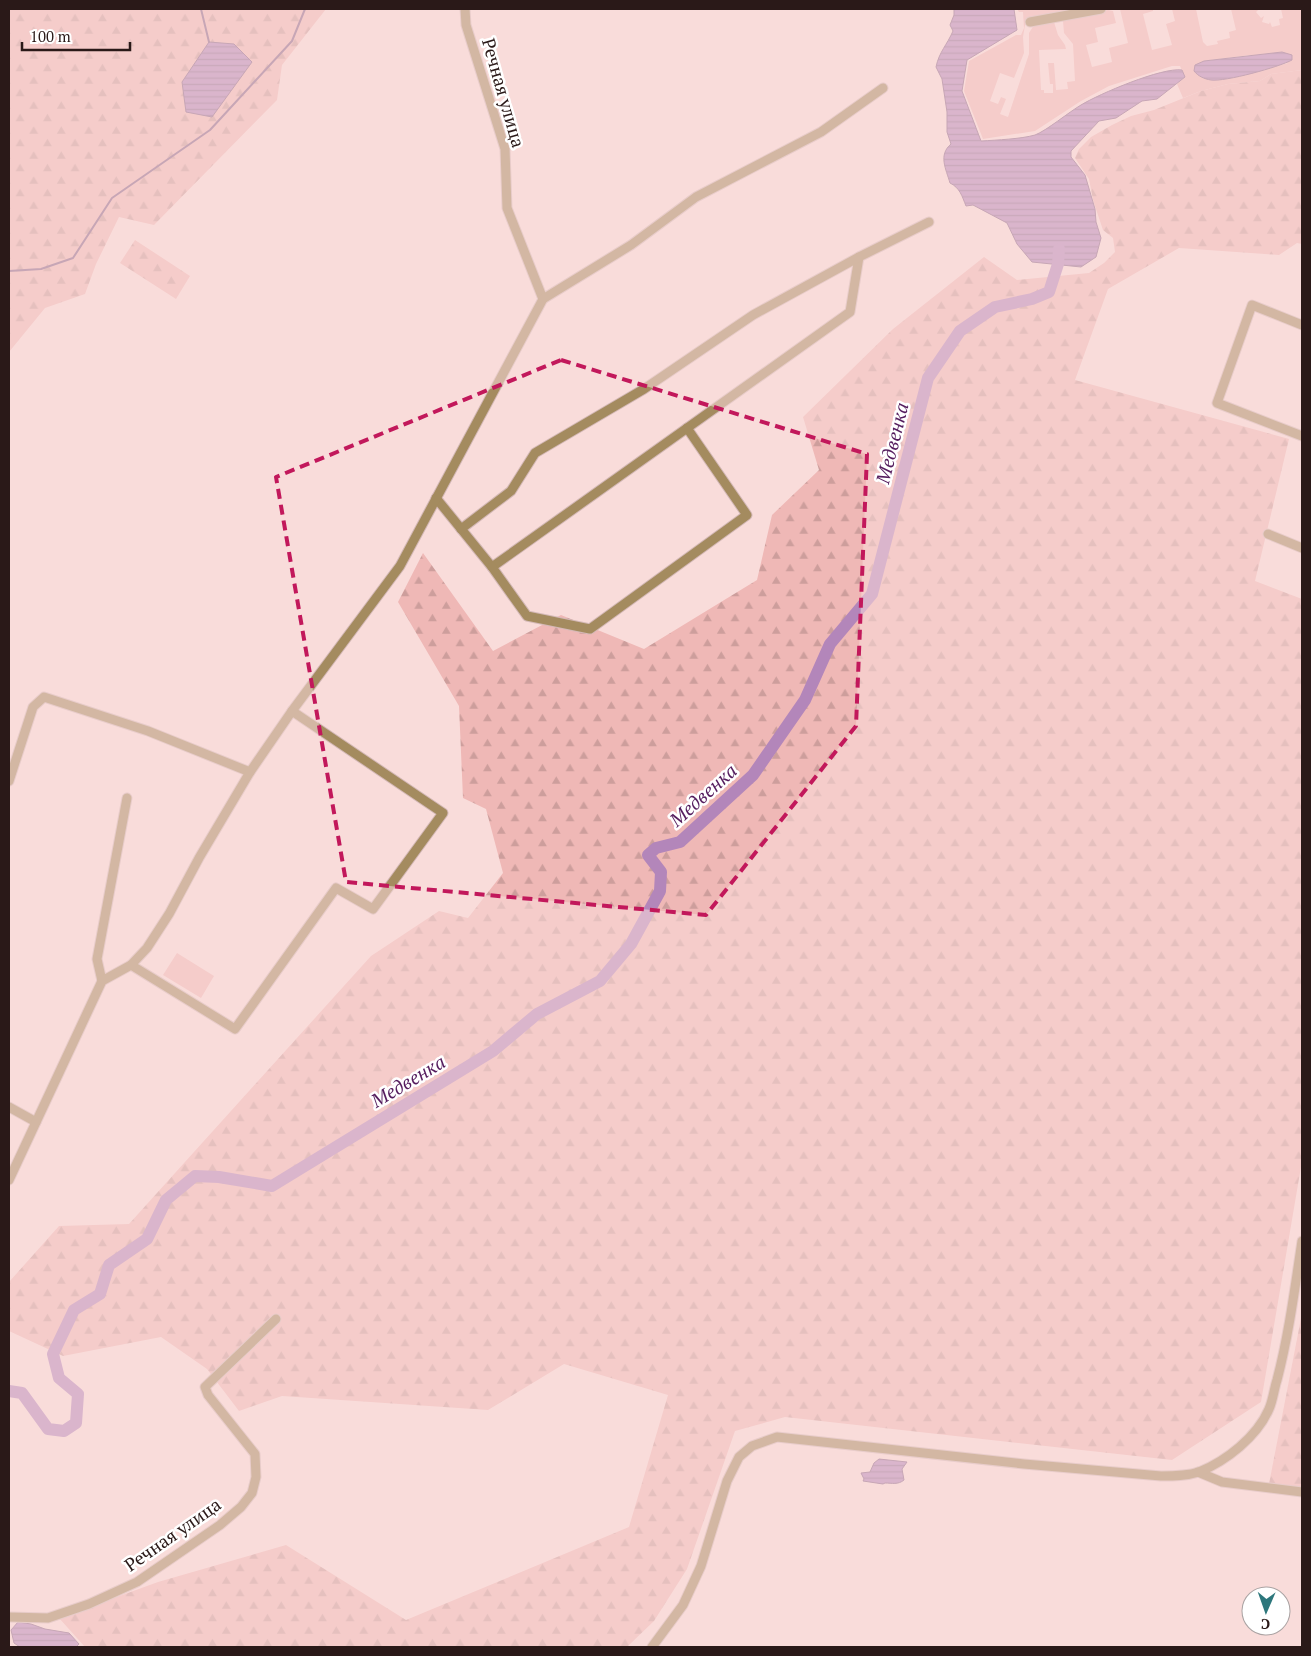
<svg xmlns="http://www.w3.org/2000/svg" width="1311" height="1656" font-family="'PT Serif',serif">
<defs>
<pattern id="forest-firs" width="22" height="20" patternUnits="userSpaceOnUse" patternTransform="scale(1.25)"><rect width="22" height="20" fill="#efb8b6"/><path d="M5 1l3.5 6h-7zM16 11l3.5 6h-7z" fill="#cd9e9c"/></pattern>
<pattern id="water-rules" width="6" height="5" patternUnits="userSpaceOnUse" patternTransform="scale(1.25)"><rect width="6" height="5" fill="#b386ba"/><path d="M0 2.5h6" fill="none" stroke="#926d96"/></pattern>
</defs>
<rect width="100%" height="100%" fill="#f9dcda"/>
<!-- grass -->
<g fill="#efb8b6" fill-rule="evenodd">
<path d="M 1017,9 L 1087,9 L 1026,19 L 1023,37 L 1024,53 L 1014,78 L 1000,73 L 990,101 L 998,104 L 1001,97 L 1006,99 L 1000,114 L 1008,117 L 1029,54 L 1029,33 L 1034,25 L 1054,22 L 1058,35 L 1065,45 L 1066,49 L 1039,50 L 1041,90 L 1044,90 L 1044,93 L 1053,93 L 1053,84 L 1050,84 L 1048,63 L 1054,63 L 1056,90 L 1068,89 L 1067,82 L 1075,81 L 1073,44 L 1064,33 L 1063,21 L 1108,10 L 1113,11 L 1116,23 L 1095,28 L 1098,42 L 1086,45 L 1092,67 L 1112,62 L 1109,48 L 1128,43 L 1120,9 L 1153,9 L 1153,11 L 1143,14 L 1152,50 L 1172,45 L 1166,24 L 1175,21 L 1172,9 L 1196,9 L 1203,42 L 1207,46 L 1218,44 L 1217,41 L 1230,38 L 1229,32 L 1236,30 L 1231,9 L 1259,9 L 1256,12 L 1261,18 L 1264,16 L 1262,22 L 1269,24 L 1270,22 L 1272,27 L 1280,25 L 1279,19 L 1283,18 L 1281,9 L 1302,9 L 1302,70 L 1271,74 L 1260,81 L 1228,84 L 1201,91 L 1183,98 L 1177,84 L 1185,77 L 1180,66 L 1172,66 L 1109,86 L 1081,101 L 1035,131 L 983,139 L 964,91 L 969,61 L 1016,35 L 1021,35 L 1024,28 L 1023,12 L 1019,12 ZM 1250,55 L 1288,63 L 1230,78 L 1213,80 L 1204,61 Z"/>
<polygon points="177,953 214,976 201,998 163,975"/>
</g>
<!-- forest -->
<g fill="url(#forest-firs)">
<polygon points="9,9 326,9 282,65 277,100 154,225 119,217 96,264 85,294 45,308 9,352"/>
<polygon points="1302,70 1302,244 1297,243 1279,255 1179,248 1108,289 1075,380 1289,439 1255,581 1302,599 1302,1161 1261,1402 1172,1460 785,1417 735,1431 687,1569 654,1621 627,1647 85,1647 59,1618 158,1582 286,1545 406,1620 629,1527 668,1395 564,1364 488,1410 282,1396 239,1411 207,1369 161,1337 63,1356 9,1331 9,1282 59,1226 129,1224 371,956 439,911 468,918 503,873 486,809 463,798 459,706 398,602 423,553 493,651 561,615 644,649 757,580 772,515 819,470 803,417 893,329 984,257 1017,280 1089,273 1104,263 1115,252 1113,238 1103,230 1093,200 1089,179 1075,158 1079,149 1091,137 1112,125 1131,116 1154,110 1201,91 1228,84 1260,81 1271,74"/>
<polygon points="135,240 190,276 176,299 120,263"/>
<polygon points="1302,1313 1302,1493 1268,1489"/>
</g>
<!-- water -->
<g fill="url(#water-rules)" stroke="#8a6589">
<path d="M 954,9 L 1014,9 L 1017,30 L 967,60 L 962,91 L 981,141 C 997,140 1021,139 1035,135 C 1046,131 1069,112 1081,105 C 1099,94 1162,67 1182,70 L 1185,77 L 1157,99 L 1142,101 L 1116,118 L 1099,121 L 1071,151 L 1071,157 L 1085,175 L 1095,209 L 1096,222 L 1101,238 L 1096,257 L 1081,267 L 1032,262 L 1017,244 L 1007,223 L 973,205 L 966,206 C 962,196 960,188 950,183 C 946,169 938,155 951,144 L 947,132 L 947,112 L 942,79 L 936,67 C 939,52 947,45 953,31 L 950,25 L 954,15 Z"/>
<polygon points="209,42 234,44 252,62 212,117 186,112 182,82"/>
<path d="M 1282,52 L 1292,55 L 1292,60 C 1279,67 1225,82 1211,80 C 1204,79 1198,76 1194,71 L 1195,65 L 1204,61 Z"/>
<path d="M 879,1459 L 907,1462 L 902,1469 L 904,1480 C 898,1485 892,1483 885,1483 L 883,1484 L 863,1481 L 864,1479 L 861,1473 L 870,1472 L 874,1463 Z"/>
<polygon points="18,1622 31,1624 45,1629 69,1633 79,1644 76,1647 20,1647 14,1643 11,1630"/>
</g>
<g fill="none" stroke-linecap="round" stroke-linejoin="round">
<!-- stream -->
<g stroke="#8a6589" stroke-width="2">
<polyline points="201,9 209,42"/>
<polyline points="9,271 41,269 73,258 112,198 210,130 292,41 305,9"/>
</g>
<!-- river -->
<polyline stroke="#b386ba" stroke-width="12" points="9,1391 22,1393 48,1429 64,1431 76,1423 78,1394 59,1378 53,1354 74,1310 100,1294 109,1265 147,1239 166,1200 195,1176 219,1177 272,1186 493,1051 537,1014 600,981 631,944 660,891 661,872 648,855 656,848 680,842 753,775 805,700 830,644 872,594 928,378 960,331 995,307 1032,299 1049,292 1058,264 1059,249"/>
<!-- minor casing -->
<g stroke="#d4b9b7" stroke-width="11">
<g id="minor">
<polyline points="465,9 466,25 505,149 507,208 543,299"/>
<polyline points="1030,22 1101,9"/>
<polyline points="1302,325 1252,305 1217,403 1302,436"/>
<polyline points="436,498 492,567 850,312 859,257 929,222"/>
<polyline points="461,529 511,491 535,453 644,389 753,315 859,257"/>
<polyline points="1268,534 1302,548"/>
<polyline points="492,567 527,616 590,629 747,515 687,428"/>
<polyline points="9,781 33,707 44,697 148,731 250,772"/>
<polyline points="131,965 235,1029 336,888 373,909 443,813 292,711"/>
<polyline points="102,981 97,959 127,798"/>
<polyline points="9,1107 36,1122"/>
<polyline points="9,1180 102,981 131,965 147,948 169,914 199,858 250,772 292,711 400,566 543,299 631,245 696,197 821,132 883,88"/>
<polyline points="1198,1472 1222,1482 1302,1492"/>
<polyline points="9,1617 48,1618 89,1604 137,1582 220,1525 241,1507 252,1493 256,1477 255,1454 208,1395 205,1387 276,1319"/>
<path d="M 652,1647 L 683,1605 L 701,1566 L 727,1481 L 739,1457 L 752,1446 L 777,1437 L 1024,1464 L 1161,1476 C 1174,1476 1186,1476 1199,1472 C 1226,1461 1257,1437 1269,1409 C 1273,1400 1274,1389 1277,1380 C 1289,1334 1295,1287 1302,1241"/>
</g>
</g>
<!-- minor -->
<use href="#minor" stroke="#a48b5f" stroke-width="9"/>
</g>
<!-- marked area -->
<path d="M0 0H1311V1656H0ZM 561,360 L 867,454 L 856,726 L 706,915 L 346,882 L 276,477 Z" fill="#f9dcda" fill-opacity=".55" fill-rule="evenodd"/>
<path fill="none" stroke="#c2185b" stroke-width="4" stroke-dasharray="10 6" stroke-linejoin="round" d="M 561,360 L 867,454 L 856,726 L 706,915 L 346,882 L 276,477 Z"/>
<g text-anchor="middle" stroke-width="5" stroke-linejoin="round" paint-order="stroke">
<!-- street labels -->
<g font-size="18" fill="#2a1918" stroke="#fff">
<text transform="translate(503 93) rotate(74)" y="6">Речная улица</text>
<text transform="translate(173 1535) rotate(-35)" y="6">Речная улица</text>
</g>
<!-- water labels -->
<g font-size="19" font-style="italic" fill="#551d5e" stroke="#fff">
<text transform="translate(892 443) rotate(-76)" y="7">Медвенка</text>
<text transform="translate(703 795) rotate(-42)" y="7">Медвенка</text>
<text transform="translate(408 1081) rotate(-31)" y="7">Медвенка</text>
</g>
</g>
<!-- border -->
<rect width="1311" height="1656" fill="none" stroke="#2a1918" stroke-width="20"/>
<!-- north arrow -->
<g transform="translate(1266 1611) rotate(182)"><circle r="24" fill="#ffffff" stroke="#aaa3a3"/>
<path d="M0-4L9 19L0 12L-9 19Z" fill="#2d777c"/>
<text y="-8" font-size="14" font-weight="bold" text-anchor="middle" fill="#2a1918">С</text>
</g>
<!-- scale -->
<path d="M22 42v8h108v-8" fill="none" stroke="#2a1918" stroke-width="2.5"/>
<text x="30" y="42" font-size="15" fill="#2a1918" stroke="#ffffff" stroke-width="4" paint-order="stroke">100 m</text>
</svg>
